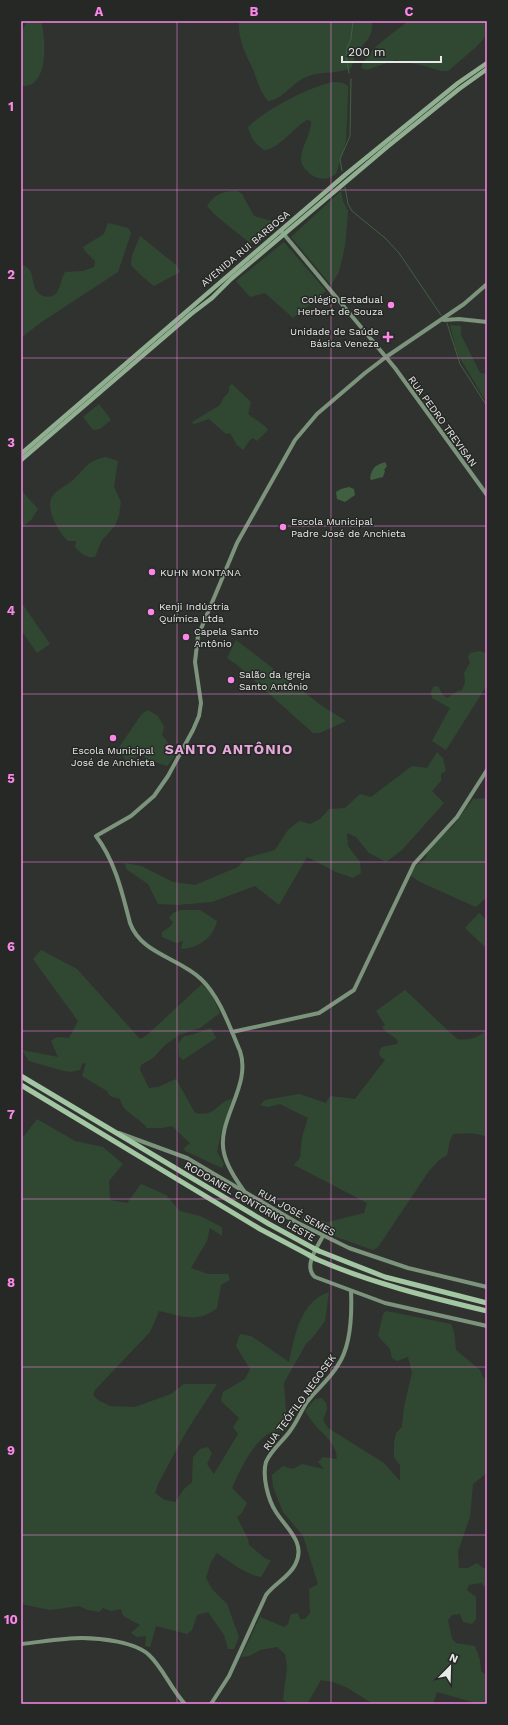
<svg xmlns="http://www.w3.org/2000/svg" width="508" height="1725" font-family="'Work Sans',sans-serif">
<rect width="100%" height="100%" fill="#303230"/>
<!-- green -->
<g fill="#304831">
<path d="M 27,21 L 41,21 C 46,39 49,89 21,86 L 21,34 Z"/>
<path d="M 239,21 L 372,21 C 373,39 365,40 357,53 C 355,58 353,63 351,68 C 336,75 318,70 302,79 C 291,85 281,100 268,101 C 260,92 257,80 253,69 C 245,53 238,40 239,21 Z"/>
<path d="M 408,21 L 487,21 L 487,37 L 486,36 L 476,47 L 448,71 L 441,71 L 425,66 L 395,60 L 367,70 L 361,68 C 369,47 392,35 408,21 Z"/>
<path d="M 334,82 L 343,83 L 348,86 L 348,92 L 346,141 L 336,174 C 328,179 324,180 315,177 C 311,175 308,172 305,169 C 293,155 312,138 311,121 L 307,120 C 294,127 278,150 264,150 C 256,145 250,137 248,127 C 265,110 310,86 334,82 Z"/>
<path d="M 237,191 L 242,194 L 254,216 L 271,221 L 274,227 L 256,243 L 250,243 L 231,228 L 213,213 L 207,206 C 215,194 223,191 237,191 Z"/>
<polygon points="341,191 343,201 348,211 345,246 339,272 331,285 291,237"/>
<path d="M 108,223 L 128,228 L 131,233 L 118,272 L 40,323 L 21,338 L 21,264 C 36,270 30,279 36,290 C 40,297 52,300 57,292 C 61,286 61,278 65,272 L 83,271 L 94,267 L 95,261 L 86,252 L 83,247 L 104,234 Z"/>
<polygon points="140,236 176,265 180,272 154,286 143,277 131,265 132,256"/>
<polygon points="284,242 326,291 293,318 265,293 250,297 236,281"/>
<polygon points="450,325 461,326 461,335 480,373 487,374 487,403 457,353"/>
<polygon points="232,384 251,402 248,414 265,426 268,430 257,441 253,438 250,440 243,450 237,445 230,433 226,434 209,419 194,424 192,422 220,405 224,397 229,392 229,387"/>
<polygon points="99,404 111,420 100,429 93,430 83,417"/>
<path d="M 106,457 L 118,461 L 114,487 L 121,502 L 119,515 L 115,526 L 102,540 L 95,557 C 85,558 81,553 75,547 L 76,541 L 68,541 C 59,533 45,509 52,497 C 56,490 68,485 74,479 C 87,467 87,461 106,457 Z"/>
<polygon points="21,490 38,509 31,520 21,528"/>
<polygon points="21,602 50,644 37,653 21,630"/>
<polygon points="236,640 322,706 346,721 320,733 313,733 237,665 227,658"/>
<polygon points="480,651 487,653 487,685 446,750 432,741 450,708 432,698 431,692 433,687 438,686 442,694 447,698 456,692 462,690 465,683 464,673 470,663 468,657 470,653"/>
<polygon points="148,710 158,716 164,727 162,735 175,751 176,755 167,766 146,759 143,753 128,762 117,750 142,714"/>
<polygon points="437,752 443,758 446,771 441,774 441,781 432,791 444,803 402,850 386,862 369,853 356,837 347,833 348,846 360,862 361,873 353,878 336,872 307,857 279,905 255,886 212,902 177,905 158,904 148,884 126,869 125,863 141,866 173,882 195,885 238,867 246,858 275,850 288,830 299,821 310,824 320,819 329,809 345,808 360,794 371,797 412,766 427,768"/>
<polygon points="487,798 487,897 476,907 420,882 410,875 417,864 421,863 427,856 426,854 438,839 453,826 473,799"/>
<path d="M 181,910 L 200,910 L 217,921 C 214,937 197,949 181,949 L 183,941 L 176,943 L 162,937 L 162,932 L 171,926 L 173,922 L 169,918 L 173,913 Z"/>
<polygon points="479,913 487,920 487,949 465,928"/>
<path d="M 41,950 L 77,969 L 140,1039 L 147,1035 L 202,984 L 210,992 L 220,1013 L 200,1028 L 179,1035 L 165,1045 L 153,1058 L 141,1065 L 140,1070 L 149,1088 L 158,1087 L 176,1079 L 195,1113 C 218,1117 216,1102 232,1099 L 221,1133 L 217,1152 L 224,1164 L 222,1168 L 185,1151 L 184,1148 L 190,1143 L 172,1126 L 162,1128 L 147,1128 C 139,1117 123,1113 120,1099 L 110,1096 L 107,1091 L 82,1076 L 86,1063 L 82,1064 L 80,1070 L 70,1072 L 60,1070 L 29,1061 L 22,1050 L 58,1057 L 51,1041 L 57,1037 L 69,1038 L 78,1021 L 33,959 Z"/>
<path d="M 405,990 L 457,1039 C 469,1041 477,1038 487,1030 L 487,1137 C 476,1132 465,1133 453,1134 L 450,1140 L 447,1155 L 439,1160 L 429,1171 L 378,1247 L 373,1250 L 331,1235 L 302,1220 L 302,1216 L 328,1222 L 364,1213 L 367,1203 L 294,1165 L 300,1158 L 302,1137 L 308,1118 L 280,1104 L 268,1107 L 260,1105 L 265,1100 L 299,1094 L 326,1103 L 330,1096 L 355,1099 L 385,1060 L 380,1056 L 379,1052 L 382,1047 L 397,1044 L 398,1041 C 393,1035 387,1034 382,1027 L 385,1025 L 376,1011 Z"/>
<path d="M 211,1028 L 216,1038 L 183,1060 L 179,1056 L 178,1044 L 184,1036 C 189,1037 204,1030 211,1028 Z"/>
<path d="M 37,1119 L 75,1141 L 103,1147 L 123,1164 L 109,1181 L 110,1200 L 127,1203 L 141,1184 L 166,1195 L 180,1211 L 200,1216 L 222,1227 L 222,1236 L 210,1228 L 207,1241 L 191,1268 L 208,1274 L 228,1274 L 230,1280 L 221,1285 L 217,1308 C 197,1324 182,1316 159,1311 L 150,1332 L 95,1390 L 93,1395 L 98,1400 L 110,1406 L 135,1407 L 171,1394 L 184,1384 L 217,1384 L 186,1432 L 158,1484 L 155,1493 L 165,1500 L 175,1502 L 184,1489 L 192,1482 L 193,1457 L 200,1449 L 208,1447 L 212,1453 L 207,1464 L 214,1474 L 238,1434 L 233,1427 L 239,1418 L 221,1401 L 223,1392 L 245,1379 L 250,1369 L 236,1346 L 240,1334 L 251,1336 L 289,1362 C 295,1335 300,1302 329,1292 L 325,1321 L 313,1337 L 306,1344 L 284,1383 L 287,1424 L 289,1425 L 284,1431 C 280,1431 275,1431 272,1432 C 254,1439 239,1472 232,1488 L 247,1503 L 242,1513 L 237,1517 L 248,1539 L 249,1545 L 266,1559 L 271,1560 L 261,1577 C 249,1576 228,1561 217,1553 L 211,1562 L 206,1578 L 212,1589 L 227,1604 L 239,1637 L 234,1649 L 228,1649 L 224,1635 L 208,1612 L 197,1615 L 192,1630 L 187,1634 L 156,1626 L 150,1647 L 145,1646 L 146,1636 L 137,1637 L 131,1633 L 140,1625 L 123,1616 L 121,1609 L 111,1611 L 103,1608 L 99,1612 L 88,1610 L 79,1606 L 50,1610 L 21,1604 L 21,1137 L 24,1136 Z"/>
<path d="M 386,1311 L 451,1324 L 454,1332 L 456,1350 L 480,1370 L 483,1377 L 487,1380 L 487,1473 L 473,1484 L 470,1517 L 458,1551 L 459,1568 L 468,1568 L 477,1563 L 483,1568 L 487,1569 L 487,1589 L 481,1583 L 469,1585 L 467,1590 L 476,1597 L 476,1619 L 472,1624 L 463,1622 L 460,1614 L 452,1615 L 448,1620 L 452,1639 L 456,1643 L 475,1646 L 480,1660 L 481,1671 L 487,1676 L 487,1704 L 479,1704 L 437,1692 L 433,1704 L 373,1704 L 348,1688 L 333,1682 L 321,1680 L 307,1704 L 289,1704 L 283,1700 L 287,1667 L 285,1654 L 277,1647 L 260,1650 L 249,1656 L 241,1657 L 260,1617 L 284,1627 L 288,1624 L 291,1614 L 298,1613 L 300,1619 L 305,1619 L 310,1613 L 309,1589 L 318,1584 L 303,1536 L 283,1512 L 273,1487 L 272,1475 L 283,1466 L 293,1469 L 302,1464 L 324,1469 L 318,1462 L 323,1457 L 337,1459 C 336,1442 324,1436 315,1425 C 311,1420 308,1416 305,1411 L 315,1399 L 322,1398 L 326,1403 L 327,1409 L 323,1420 L 328,1428 L 384,1463 L 400,1481 L 400,1465 L 394,1457 L 394,1443 L 396,1433 L 402,1427 L 404,1407 L 412,1373 L 408,1357 L 397,1361 L 392,1358 L 390,1349 L 378,1336 L 383,1314 Z"/>
</g>
<!-- water -->
<g fill="#406141">
<path d="M 385,462 L 387,466 L 384,470 L 385,471 L 383,477 L 371,480 L 370,478 C 373,467 374,466 385,462 Z"/>
<polygon points="349,487 354,489 355,495 345,502 337,499 336,492 341,489"/>
</g>
<g fill="none" stroke-linecap="round" stroke-linejoin="round">
<!-- stream -->
<g stroke="#406141" stroke-width="1">
<polyline points="349,73 346,55 347,48 351,39 353,21"/>
<polyline points="342,171 340,159 350,136 351,79"/>
<polyline points="345,187 348,204 352,211 385,238 399,253 441,315"/>
<polyline points="447,323 460,364 487,406"/>
</g>
<!-- secondary -->
<g stroke="#7c937c" stroke-width="4">
<polyline points="282,232 395,368 487,495"/>
<polyline points="444,320 459,319 487,322"/>
<polyline points="232,1032 319,1013 354,990 414,864 457,817 487,770"/>
<polyline points="119,1133 187,1158 296,1222 349,1248 408,1268 487,1287"/>
<path d="M 244,1191 C 236,1180 227,1167 224,1153 C 216,1120 252,1086 240,1051 C 230,1028 220,997 201,979 C 180,958 141,954 130,923 C 122,892 115,861 96,836 L 131,816 L 154,796 L 168,776 L 193,730 L 199,716 L 201,703 L 195,662 L 198,636 L 237,543 L 295,440 L 317,414 L 365,373 L 386,357 L 464,304 L 487,284"/>
<path d="M 323,1236 C 317,1247 303,1267 315,1277 L 385,1303 L 487,1326"/>
<path d="M 21,1644 C 41,1642 62,1638 82,1638 C 100,1638 136,1642 149,1655 C 163,1668 171,1689 185,1704"/>
<path d="M 211,1704 L 229,1676 L 266,1595 C 274,1584 289,1577 295,1565 C 307,1543 286,1528 276,1512 C 268,1500 262,1476 266,1462 C 271,1450 283,1441 290,1431 C 297,1422 301,1411 307,1402 C 317,1389 330,1379 338,1365 C 351,1346 352,1314 351,1291"/>
</g>
<!-- primary -->
<g stroke="#90ae90" stroke-width="4.5">
<polyline points="21,454 345,175 458,83 487,63"/>
<polyline points="21,460 191,314 212,298 231,279 387,147 459,89 487,69"/>
</g>
<!-- highway -->
<g stroke="#a2c7a2" stroke-width="5">
<polyline points="21,1076 269,1224 313,1248"/>
<polyline points="21,1085 260,1229 309,1255"/>
<polyline points="319,1251 385,1277 487,1303"/>
<path d="M 316,1259 C 371,1283 428,1297 487,1311"/>
</g>
<!-- highway-bridge -->
<g stroke="#a2c7a2" stroke-width="5">
<polyline points="313,1248 319,1251"/>
<polyline points="309,1255 316,1259"/>
</g>
</g>
<!-- grid -->
<path fill="none" stroke="#fa87e8" stroke-width="1" stroke-opacity="0.55" d="M 177,21 L 177,1704M 331,21 L 331,1704M 21,190 L 487,190M 21,358 L 487,358M 21,526 L 487,526M 21,694 L 487,694M 21,862 L 487,862M 21,1031 L 487,1031M 21,1199 L 487,1199M 21,1367 L 487,1367M 21,1535 L 487,1535"/>
<!-- markers -->
<g fill="#fa87e8" stroke="#262826" stroke-width="1.5">
<circle cx="391" cy="305" r="4"/>
<path d="M386 331h4v4h4v4h-4v4h-4v-4h-4v-4h4z"/>
<circle cx="283" cy="527" r="4"/>
<circle cx="152" cy="572" r="4"/>
<circle cx="151" cy="612" r="4"/>
<circle cx="186" cy="637" r="4"/>
<circle cx="231" cy="680" r="4"/>
<circle cx="113" cy="738" r="4"/>
</g>
<g text-anchor="middle" stroke-width="3" stroke-linejoin="round" paint-order="stroke">
<!-- street labels -->
<g font-size="10" fill="#e8e9e8" stroke="#262826">
<text transform="translate(245 248) rotate(-40)" y="4">AVENIDA RUI BARBOSA</text>
<text transform="translate(443 421) rotate(54)" y="4">RUA PEDRO TREVISAN</text>
<text transform="translate(250 1201) rotate(30)" y="4">RODOANEL CONTORNO LESTE</text>
<text transform="translate(297 1212) rotate(29)" y="4">RUA JOSÉ SEMES</text>
<text transform="translate(299 1402) rotate(-54)" y="4">RUA TEÓFILO NEGOSEK</text>
</g>
<!-- poi labels -->
<g font-size="10" fill="#e8e9e8" stroke="#262826" text-anchor="start">
<text x="383" y="303" text-anchor="end">Colégio Estadual<tspan x="383" dy="12">Herbert de Souza</tspan></text>
<text x="379" y="335" text-anchor="end">Unidade de Saúde<tspan x="379" dy="12">Básica Veneza</tspan></text>
<text x="291" y="525">Escola Municipal<tspan x="291" dy="12">Padre José de Anchieta</tspan></text>
<text x="160" y="576">KUHN MONTANA</text>
<text x="159" y="610">Kenji Indústria<tspan x="159" dy="12">Química Ltda</tspan></text>
<text x="194" y="635">Capela Santo<tspan x="194" dy="12">Antônio</tspan></text>
<text x="239" y="678">Salão da Igreja<tspan x="239" dy="12">Santo Antônio</tspan></text>
<text x="113" y="754" text-anchor="middle">Escola Municipal<tspan x="113" dy="12">José de Anchieta</tspan></text>
</g>
<!-- district labels -->
<g font-size="14" font-weight="bold" letter-spacing="1" fill="#e6a7da" stroke="#262826">
<text x="229" y="754">SANTO ANTÔNIO</text>
</g>
</g>
<!-- border -->
<rect width="508" height="1725" fill="none" stroke="#262826" stroke-width="44"/>
<!-- north arrow -->
<g transform="translate(450 1667) rotate(23)" stroke="#262826" stroke-width="3" paint-order="stroke">
<path d="M0-3L7 15L0 10L-7 15Z" fill="#e8e9e8"/>
<text y="-6" font-size="11" font-weight="bold" text-anchor="middle" fill="#e8e9e8">N</text>
</g>
<!-- scale -->
<path d="M342 56v6h99v-6" fill="none" stroke="#e8e9e8" stroke-width="2"/>
<text x="348" y="56" font-size="12" fill="#e8e9e8" stroke="#262826" stroke-width="3" paint-order="stroke">200 m</text>
<rect x="22" y="22" width="464" height="1681" fill="none" stroke="#fa87e8" stroke-width="1.5"/>
<g font-size="13" text-anchor="middle" font-weight="bold" fill="#fa87e8">
<text x="99" y="16">A</text>
<text x="254" y="16">B</text>
<text x="409" y="16">C</text>
<text x="11" y="111">1</text>
<text x="11" y="279">2</text>
<text x="11" y="447">3</text>
<text x="11" y="615">4</text>
<text x="11" y="783">5</text>
<text x="11" y="951">6</text>
<text x="11" y="1119">7</text>
<text x="11" y="1287">8</text>
<text x="11" y="1455">9</text>
<text x="11" y="1624">10</text>
</g>
</svg>
